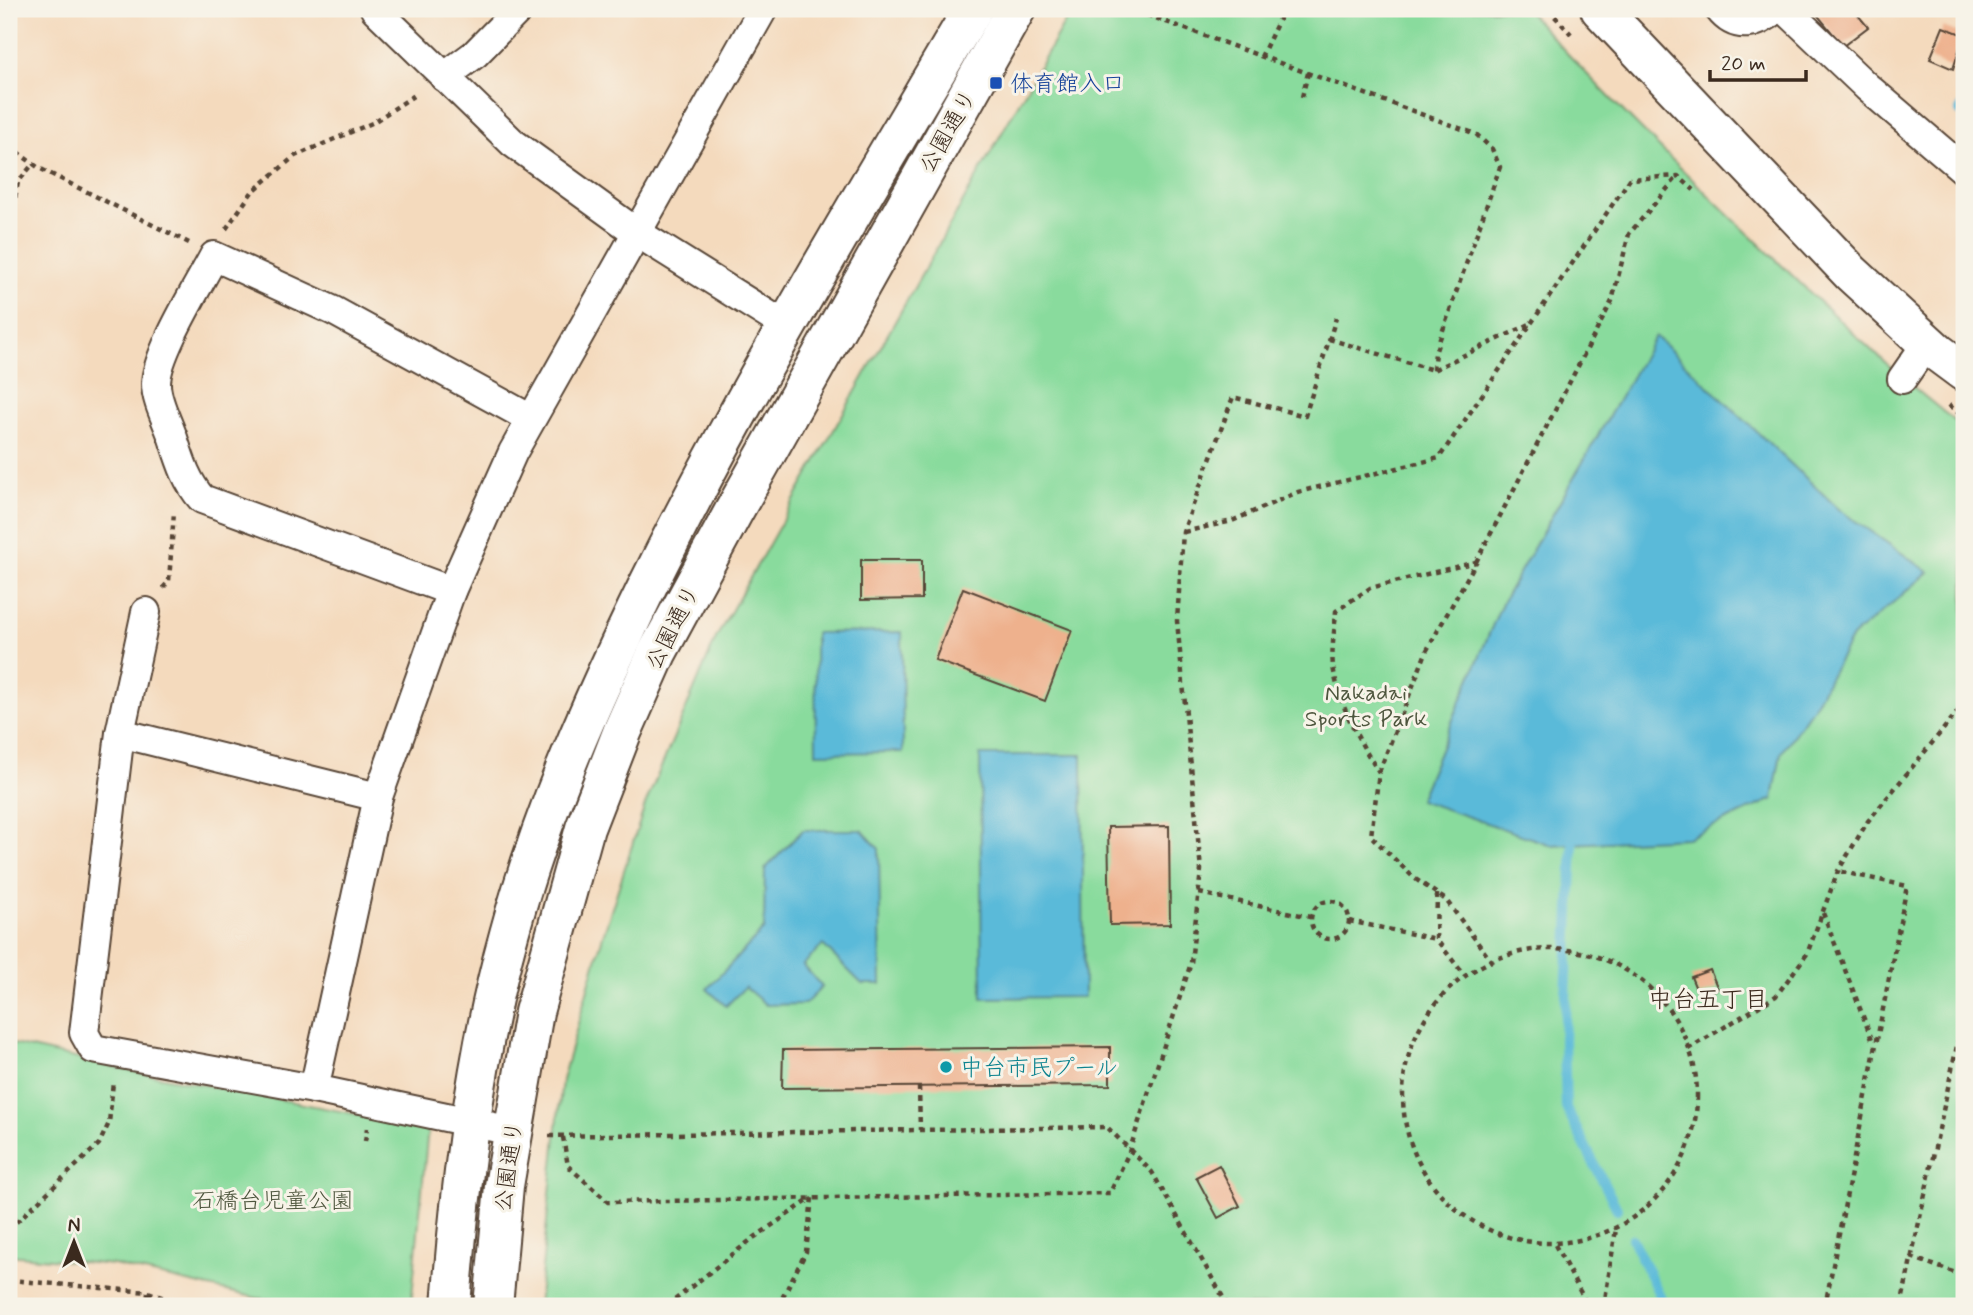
<svg xmlns="http://www.w3.org/2000/svg" width="1973" height="1315" font-family="Mynerve,'Klee One',sans-serif">
<rect width="100%" height="100%" fill="#f7f3e8"/>
<filter id="ink" filterUnits="userSpaceOnUse"><feTurbulence type="fractalNoise" baseFrequency=".0143" numOctaves="2"/><feDisplacementMap in="SourceGraphic" scale="14" xChannelSelector="R" yChannelSelector="G"/><feConvolveMatrix kernelMatrix="1 2 1 2 8 2 1 2 1" color-interpolation-filters="sRGB"/></filter>
<filter id="wash" filterUnits="userSpaceOnUse"><feTurbulence type="fractalNoise" baseFrequency=".00686" numOctaves="4" result="noise"/><feDisplacementMap in="SourceGraphic" scale="28" xChannelSelector="R" yChannelSelector="G"/><feGaussianBlur stdDeviation="1.57" result="paint"/><feColorMatrix in="noise" values="0 0 0 0 0 0 0 0 0 0 0 0 0 0 0 0 0 1.4 0 .05"/><feComposite in="paint" operator="in"/></filter>
<g filter="url(#wash)">
<rect width="100%" height="100%" fill="#f4dabd"/>
<!-- green -->
<g fill="#89db9d" stroke="#62825e" stroke-width="2">
<path d="M 1072,9 L 1526,9 C 1605,96 1689,177 1774,258 C 1836,317 1896,376 1964,428 L 1964,1306 L 538,1306 L 562,1080 L 602,939 L 645,805 L 716,638 Z"/>
<polygon points="9,1043 132,1071 428,1128 411,1306 322,1306 257,1298 114,1265 9,1255"/>
</g>
<!-- water -->
<g fill="#5abad9" stroke="#4a727c" stroke-width="2">
<polygon points="1655,336 1841,511 1929,572 1852,637 1812,709 1781,753 1773,799 1687,838 1551,845 1419,800 1502,603"/>
<polygon points="902,632 903,752 816,753 815,633"/>
<polygon points="980,755 1082,755 1084,997 982,998"/>
<polygon points="803,830 862,830 879,849 881,984 862,984 823,945 803,965 822,987 805,1004 766,1005 745,987 726,1006 707,989 764,929 765,869"/>
</g>
<g fill="none" stroke-linecap="round" stroke-linejoin="round">
<!-- stream -->
<g stroke="#5abad9" stroke-width="10">
<polyline points="1960,111 1964,105"/>
<polyline points="1573,844 1564,1041 1566,1108 1617,1209"/>
<polyline points="1632,1239 1665,1306"/>
</g>
</g>
<g id="blocks">
<!-- building -->
<g fill="#eeb18d">
<polygon points="1819,9 1853,9 1868,27 1843,46 1815,12"/>
<polygon points="1943,27 1964,35 1953,69 1930,59"/>
<polygon points="861,560 922,560 922,599 861,600"/>
<polygon points="963,588 1072,630 1045,701 935,660"/>
<polygon points="1169,826 1170,924 1110,925 1108,827"/>
<polygon points="1710,970 1718,989 1699,996 1691,977"/>
<polygon points="1110,1047 1110,1085 782,1088 783,1050"/>
<polygon points="1219,1165 1240,1206 1218,1218 1196,1177"/>
</g>
</g>
</g>
<g filter="url(#ink)">
<use href="#blocks" fill-opacity="0" stroke="#574436" stroke-width="2"/>
<g fill="none" stroke-linecap="round" stroke-linejoin="round">
<!-- street casing -->
<g stroke="#574436" stroke-width="32">
<g id="street">
<polyline points="375,9 513,143 636,232 786,326"/>
<path d="M 1719,9 C 1736,31 1758,25 1776,9"/>
<polyline points="1785,9 1867,87 1964,170"/>
<polyline points="444,77 475,54 519,9"/>
<polyline points="1902,379 1927,343"/>
<path d="M 451,591 L 202,499 C 187,482 181,463 174,441 C 169,424 156,402 156,384 C 156,353 199,285 214,256 L 334,311 L 531,419"/>
<polyline points="146,612 120,733 84,1033 93,1049 314,1089 512,1131"/>
<polyline points="120,733 378,797"/>
<polyline points="314,1089 378,797 451,591 513,452 763,9"/>
</g>
</g>
<!-- secondary casing -->
<g stroke="#574436" stroke-width="42">
<g id="secondary">
<polyline points="1600,9 1851,273 1937,352 1964,372"/>
<path d="M 451,1306 C 460,1184 476,1053 509,934 C 542,812 593,698 648,585 C 746,387 861,199 973,9"/>
<polyline points="493,1306 504,1186 534,1012 585,828 623,730 657,653 734,511 1016,9"/>
</g>
</g>
<!-- path -->
<g stroke="#574436" stroke-width="4.5" stroke-dasharray="5 5" stroke-linecap="butt">
<polyline points="1548,9 1571,34"/>
<polyline points="1147,15 1476,134 1492,149 1500,167 1435,353 1433,370"/>
<polyline points="1261,57 1284,9"/>
<polyline points="1302,97 1308,73"/>
<polyline points="9,146 39,168 189,243"/>
<polyline points="226,229 252,192 295,156 372,123 418,93"/>
<polyline points="9,307 15,256 13,211 18,182 33,164"/>
<polyline points="1329,339 1433,370 1530,324"/>
<polyline points="1949,405 1964,418"/>
<polyline points="1184,532 1232,521 1298,492 1439,458 1630,179 1678,176 1694,190"/>
<polyline points="1476,562 1612,301 1629,234 1678,176"/>
<polyline points="163,588 169,581 174,512"/>
<path d="M 1379,772 L 1427,650 L 1476,562 L 1370,588 L 1336,611 C 1335,628 1331,649 1333,666 C 1339,704 1358,741 1379,772 L 1371,836 L 1414,878 L 1446,900 L 1492,962"/>
<polyline points="1199,893 1310,917"/>
<polyline points="1437,894 1436,939 1465,976"/>
<circle cx="1330" cy="920" r="19"/>
<polyline points="1823,913 1873,1042"/>
<polyline points="1349,921 1436,939"/>
<circle cx="1550" cy="1096" r="147"/>
<polyline points="1688,1049 1776,996 1807,954 1838,871 1868,821 1964,704"/>
<polyline points="919,1087 920,1130"/>
<polyline points="549,1136 1107,1127 1152,1172 1228,1306"/>
<polyline points="563,1137 568,1166 608,1202 1110,1193 1129,1152 1191,963 1201,870 1177,621 1183,532 1233,397 1305,416 1336,318"/>
<polyline points="365,1141 367,1128"/>
<polyline points="9,1229 99,1144 109,1123 113,1082"/>
<polyline points="1555,1245 1588,1306"/>
<polyline points="1911,1257 1964,1276"/>
<polyline points="9,1280 148,1292 185,1306"/>
<polyline points="147,1306 148,1292"/>
<polyline points="667,1306 752,1239 812,1198"/>
<polyline points="778,1306 806,1252 812,1198"/>
<polyline points="1604,1306 1616,1229"/>
<polyline points="1825,1306 1907,886 1838,871"/>
<polyline points="1901,1306 1964,1013"/>
</g>
<!-- street -->
<use href="#street" stroke="#fff" stroke-width="28"/>
<!-- secondary -->
<use href="#secondary" stroke="#fff" stroke-width="38"/>
</g>
</g>
<!-- markers -->
<rect fill="#1a4fb4" stroke="#f7f3e8" stroke-width="2.5" x="989" y="76" width="14" height="14" rx="3.5"/>
<circle fill="#0f9aa8" stroke="#f7f3e8" stroke-width="2.5" cx="946" cy="1067" r="7"/>
<g text-anchor="middle" stroke-width="6" stroke-linejoin="round" paint-order="stroke">
<!-- transit labels -->
<g font-size="23" fill="#164399" stroke="#f7f3e8" text-anchor="start">
<text x="1010" y="91">体育館入口</text>
</g>
<!-- street labels -->
<g font-size="23" fill="#3b2a1e" stroke="#f7f3e8">
<text transform="translate(947 131) rotate(-60)" y="8">公園通り</text>
<text transform="translate(672 627) rotate(-63)" y="8">公園通り</text>
<text transform="translate(508 1166) rotate(-82)" y="8">公園通り</text>
</g>
<!-- park labels -->
<g font-size="23" fill="#4e563e" stroke="#f7f3e8">
<text x="1366" y="700">Nakadai<tspan x="1366" dy="26">Sports Park</tspan></text>
<text x="273" y="1208">石橋台児童公園</text>
</g>
<!-- culture labels -->
<g font-size="23" fill="#0d838f" stroke="#f7f3e8" text-anchor="start">
<text x="960" y="1075">中台市民プール</text>
</g>
<!-- neighbourhood labels -->
<g font-size="24" fill="#3b2a1e" stroke="#f7f3e8">
<text x="1708" y="1007">中台五丁目</text>
</g>
</g>
<!-- margin -->
<rect width="1973" height="1315" fill="none" stroke="#f7f3e8" stroke-width="35"/>
<!-- north arrow -->
<g transform="translate(74 1242)" stroke="#f7f3e8" stroke-width="5" paint-order="stroke">
<path d="M0-5L12 26L0 18L-12 26Z" fill="#3b2a1e"/>
<text y="-10" font-size="19" font-weight="bold" text-anchor="middle" fill="#3b2a1e">N</text>
</g>
<!-- scale -->
<path d="M1710 70v10h96v-10" fill="none" stroke="#3b2a1e" stroke-width="3.5"/>
<text x="1721" y="70" font-size="21" fill="#3b2a1e" stroke="#f7f3e8" stroke-width="5" paint-order="stroke">20 m</text>
</svg>
